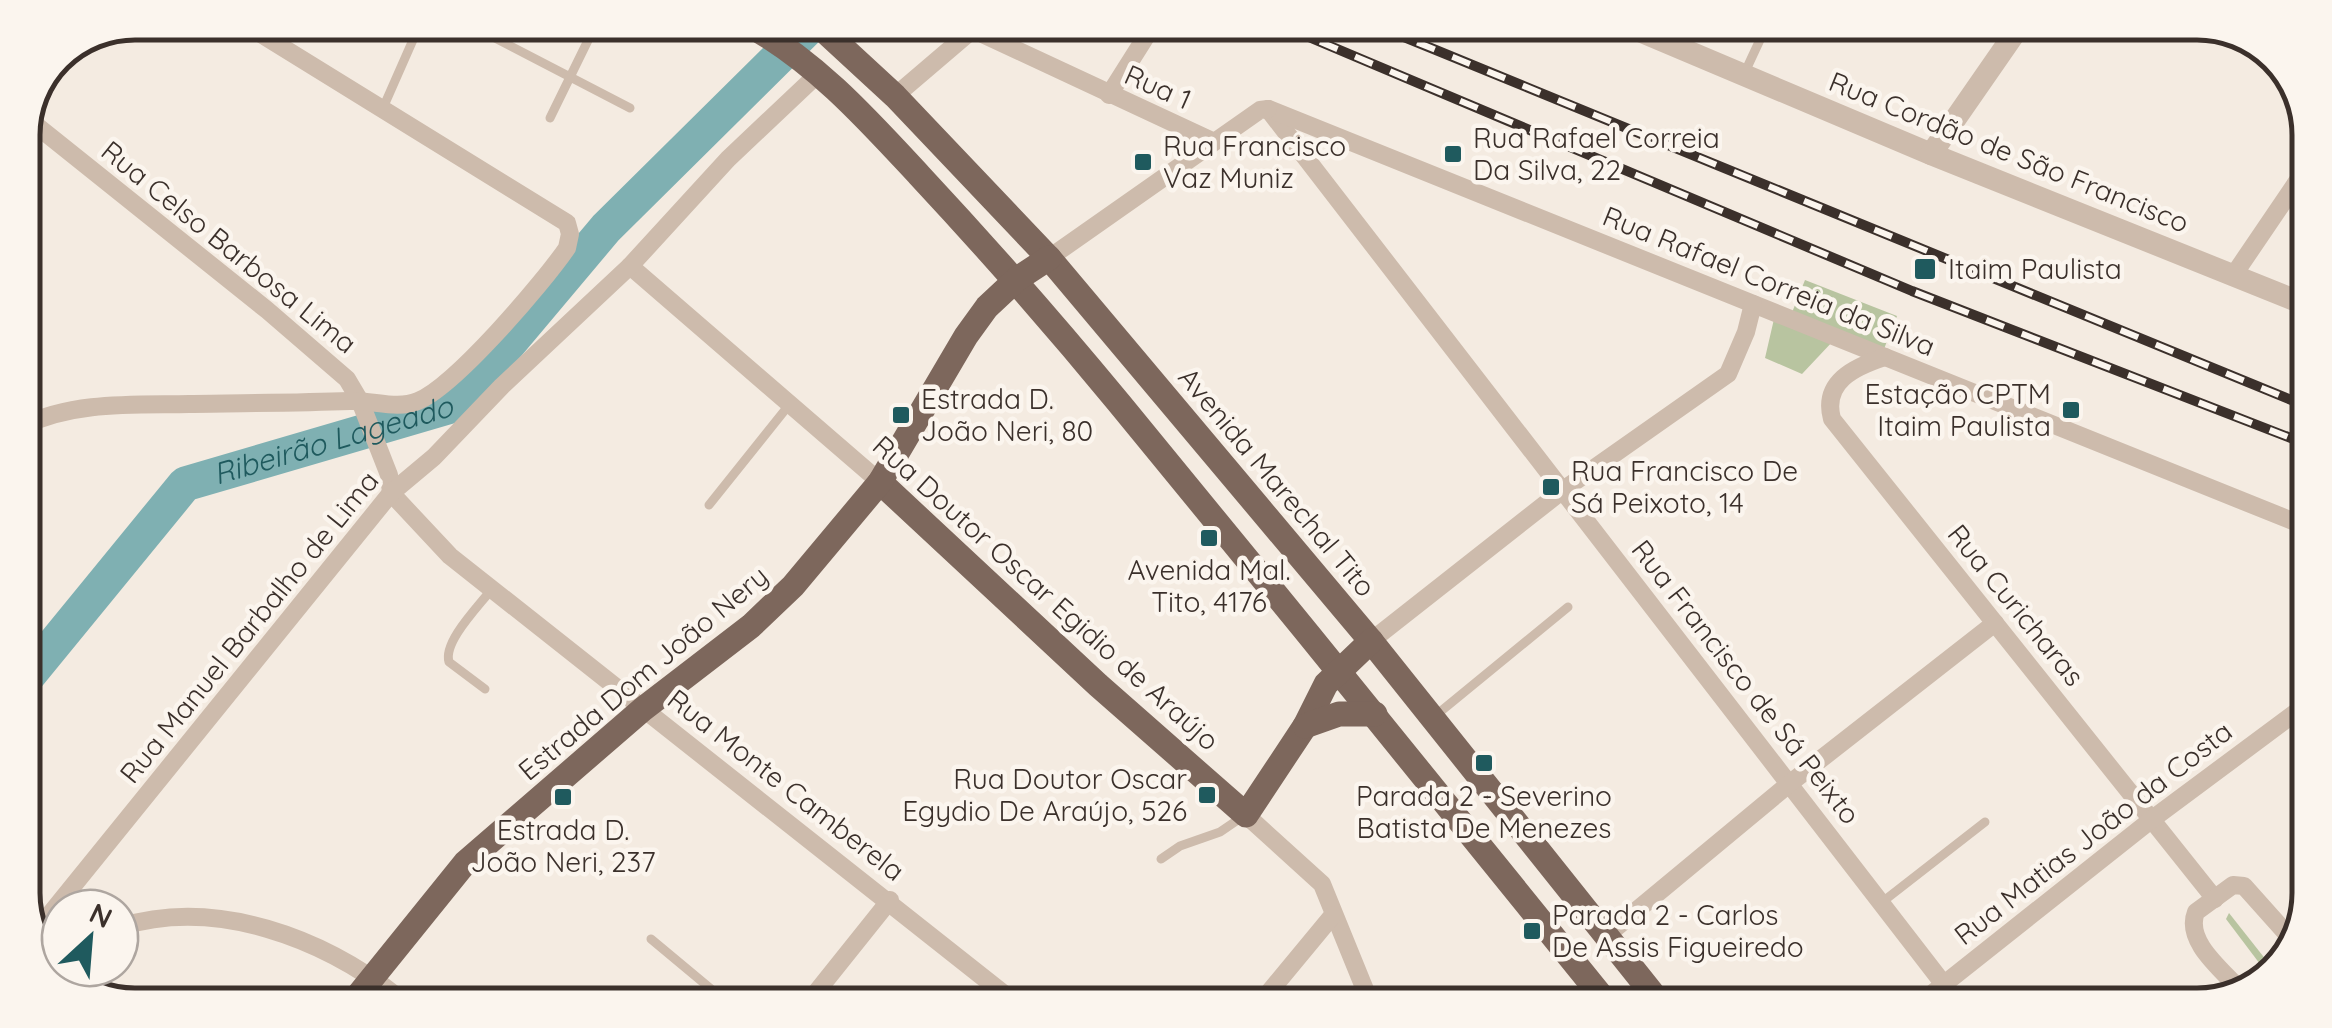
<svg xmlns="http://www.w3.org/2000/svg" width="2332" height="1028" font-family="Quicksand,sans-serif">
<rect width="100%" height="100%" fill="#f4ebe1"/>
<!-- green -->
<g fill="#b8c4a0">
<polygon points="1805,280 1897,316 1882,354 1834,340 1802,374 1765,358 1774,319 1791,315"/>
<polygon points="2229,913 2274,970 2269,976 2226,919"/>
</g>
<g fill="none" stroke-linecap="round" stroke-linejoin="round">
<!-- river -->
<path stroke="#7fb0b2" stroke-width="35" id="s1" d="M 23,682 L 185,484 L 458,404 L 606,228 L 811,25"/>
<!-- service -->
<g stroke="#cdbbac" stroke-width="9">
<polyline points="468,24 630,108"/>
<polyline points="1559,28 1579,32 1593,29"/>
<polyline points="1745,72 1765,29"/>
<polyline points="383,108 420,24"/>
<polyline points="550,118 596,24"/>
<polyline points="709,505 789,405"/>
<path d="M 485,689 L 449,662 C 443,642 478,607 491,590"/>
<polyline points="1435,716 1568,607"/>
<polyline points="1161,859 1180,846 1220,832 1242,817"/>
<polyline points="1881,903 1985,822"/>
<polyline points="651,939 723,999"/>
</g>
<!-- minor -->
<g stroke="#cdbbac" stroke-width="18">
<polyline points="974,30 1212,141"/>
<polyline points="1109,95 1152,27"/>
<polyline points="895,96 977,26"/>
<polyline points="1268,109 1959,1004"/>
<polyline points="1269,109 2305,526"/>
<polyline points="27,118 267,310 347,379 360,401 389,475 391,493"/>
<polyline points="1049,258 1260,110 1268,109"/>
<polyline points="630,266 880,482"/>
<polyline points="2233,276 2309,164"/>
<path d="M 1885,357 C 1854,367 1822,382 1832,419 L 2215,899"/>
<path d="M 23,426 C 74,401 133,405 189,404 C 242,403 296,403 350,401 C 373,400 397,410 418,401 C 455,386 543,283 567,248 L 570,234 L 567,223 L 243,23"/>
<polyline points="391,493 450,556 1013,1001"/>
<polyline points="1371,641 1563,490 1728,374 1746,332 1753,304"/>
<polyline points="1246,815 1322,884 1370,1002"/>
<path d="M 120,927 C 216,897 323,938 399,998"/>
<polyline points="34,934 391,493 434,457 502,386 630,266 728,159 819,73"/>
<polyline points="1607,935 1789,784 1995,623"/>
<polyline points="41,952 60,946"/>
<path d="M 2242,992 C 2224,971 2184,942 2196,912 L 2233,885 L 2244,886 L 2295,943"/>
<polyline points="810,1000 890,900"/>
<polyline points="1261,1002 1333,915"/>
<polyline points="1919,1004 2151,820 2303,707"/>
</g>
<!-- tertiary -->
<g stroke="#cdbbac" stroke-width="22">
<polyline points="1635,29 1931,154 2307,305"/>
<polyline points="1931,154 2017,30"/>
</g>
<!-- primary -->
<g stroke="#7d675c" stroke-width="25">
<path d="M 749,25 C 816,62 867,119 919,175 C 988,249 1054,324 1119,403 C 1283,602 1445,802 1607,1003"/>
<polyline points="818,25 895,96 1049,258 1371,641 1660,1003"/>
<polyline points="880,482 1098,685 1246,815 1305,726 1326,684 1371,641"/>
<polyline points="1305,726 1339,714 1375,714"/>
<polyline points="356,998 465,863 643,709 751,626 793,586 880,482 966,336 987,307 1017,279 1049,258"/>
</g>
<!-- rail casing -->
<g stroke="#3b302b" stroke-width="10">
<g id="rail">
<polyline points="1285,27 1912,291 2306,444"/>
<polyline points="1382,28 2306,406"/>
</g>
</g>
<!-- rail -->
<use href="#rail" stroke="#fbf5ee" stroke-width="6" stroke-dasharray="19" stroke-linecap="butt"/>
</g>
<!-- markers -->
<g fill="#1f5a5e" stroke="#fbf5ee" stroke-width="4">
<rect x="1443" y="144" width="20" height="20" rx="5"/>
<rect x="1133" y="152" width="20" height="20" rx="5"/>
<rect x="1913" y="257" width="24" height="24" rx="5"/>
<rect x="2061" y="400" width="20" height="20" rx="5"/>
<rect x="891" y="405" width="20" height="20" rx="5"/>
<rect x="1541" y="477" width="20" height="20" rx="5"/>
<rect x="1199" y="528" width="20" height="20" rx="5"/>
<rect x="1474" y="753" width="20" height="20" rx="5"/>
<rect x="1197" y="785" width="20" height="20" rx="5"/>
<rect x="553" y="787" width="20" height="20" rx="5"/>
<rect x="1522" y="921" width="20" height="20" rx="5"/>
</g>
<g text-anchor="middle" stroke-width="9" stroke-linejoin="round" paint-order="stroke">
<!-- street labels -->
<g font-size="28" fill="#3b302b" stroke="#fbf5ee">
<text transform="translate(1158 87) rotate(24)" y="10">Rua 1</text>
<text transform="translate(2009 152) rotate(22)" y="10">Rua Cordão de São Francisco</text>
<text transform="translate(229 247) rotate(39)" y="10">Rua Celso Barbosa Lima</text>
<text transform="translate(1769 281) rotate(22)" y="10">Rua Rafael Correia da Silva</text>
<text transform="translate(1277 482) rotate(50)" y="10">Avenida Marechal Tito</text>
<text transform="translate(1046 593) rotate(42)" y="10">Rua Doutor Oscar Egidio de Araújo</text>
<text transform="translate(2016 605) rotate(51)" y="10">Rua Curicharas</text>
<text transform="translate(249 627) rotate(-51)" y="10">Rua Manuel Barbalho de Lima</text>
<text transform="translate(643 673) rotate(-40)" y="10">Estrada Dom João Nery</text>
<text transform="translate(1746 682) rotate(52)" y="10">Rua Francisco de Sá Peixto</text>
<text transform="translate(786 785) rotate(38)" y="10">Rua Monte Camberela</text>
<text transform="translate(2093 833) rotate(-38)" y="10">Rua Matias João da Costa</text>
</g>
<!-- poi labels -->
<g font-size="28" fill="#3b302b" stroke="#fbf5ee" text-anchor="start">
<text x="1473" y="148">Rua Rafael Correia<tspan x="1473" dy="32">Da Silva, 22</tspan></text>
<text x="1163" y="156">Rua Francisco<tspan x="1163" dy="32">Vaz Muniz</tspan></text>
<text x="1948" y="279">Itaim Paulista</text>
<text x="2051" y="404" text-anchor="end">Estação CPTM<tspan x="2051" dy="32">Itaim Paulista</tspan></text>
<text x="921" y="409">Estrada D.<tspan x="921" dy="32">João Neri, 80</tspan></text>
<text x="1571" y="481">Rua Francisco De<tspan x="1571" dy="32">Sá Peixoto, 14</tspan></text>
<text x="1209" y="580" text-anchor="middle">Avenida Mal.<tspan x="1209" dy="32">Tito, 4176</tspan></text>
<text x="1187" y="789" text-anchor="end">Rua Doutor Oscar<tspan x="1187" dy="32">Egydio De Araújo, 526</tspan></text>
<text x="1484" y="806" text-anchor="middle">Parada 2 - Severino<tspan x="1484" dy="32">Batista De Menezes</tspan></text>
<text x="563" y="840" text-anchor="middle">Estrada D.<tspan x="563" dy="32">João Neri, 237</tspan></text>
<text x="1552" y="925">Parada 2 - Carlos<tspan x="1552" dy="32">De Assis Figueiredo</tspan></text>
</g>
<!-- water labels -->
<g font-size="30" font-style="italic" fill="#1f5a5e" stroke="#fbf5ee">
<text dy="10" stroke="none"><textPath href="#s1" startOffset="410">Ribeirão Lageado</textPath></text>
</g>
</g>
<!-- crop -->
<path d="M0 0H2332V1028H0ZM135 40H2197A95 95 0 0 1 2292 135V893A95 95 0 0 1 2197 988H135A95 95 0 0 1 40 893V135A95 95 0 0 1 135 40Z" fill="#fbf5ee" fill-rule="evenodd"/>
<path fill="none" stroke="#3b302b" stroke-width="5" d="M135 40H2197A95 95 0 0 1 2292 135V893A95 95 0 0 1 2197 988H135A95 95 0 0 1 40 893V135A95 95 0 0 1 135 40Z"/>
<!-- north arrow -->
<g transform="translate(90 938) rotate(26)"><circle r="48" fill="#fbf5ee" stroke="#aea6a0" stroke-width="2.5"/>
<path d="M0-8L18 38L0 25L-18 38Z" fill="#1f5a5e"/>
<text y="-15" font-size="28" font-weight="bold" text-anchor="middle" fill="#3b302b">N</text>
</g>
</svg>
